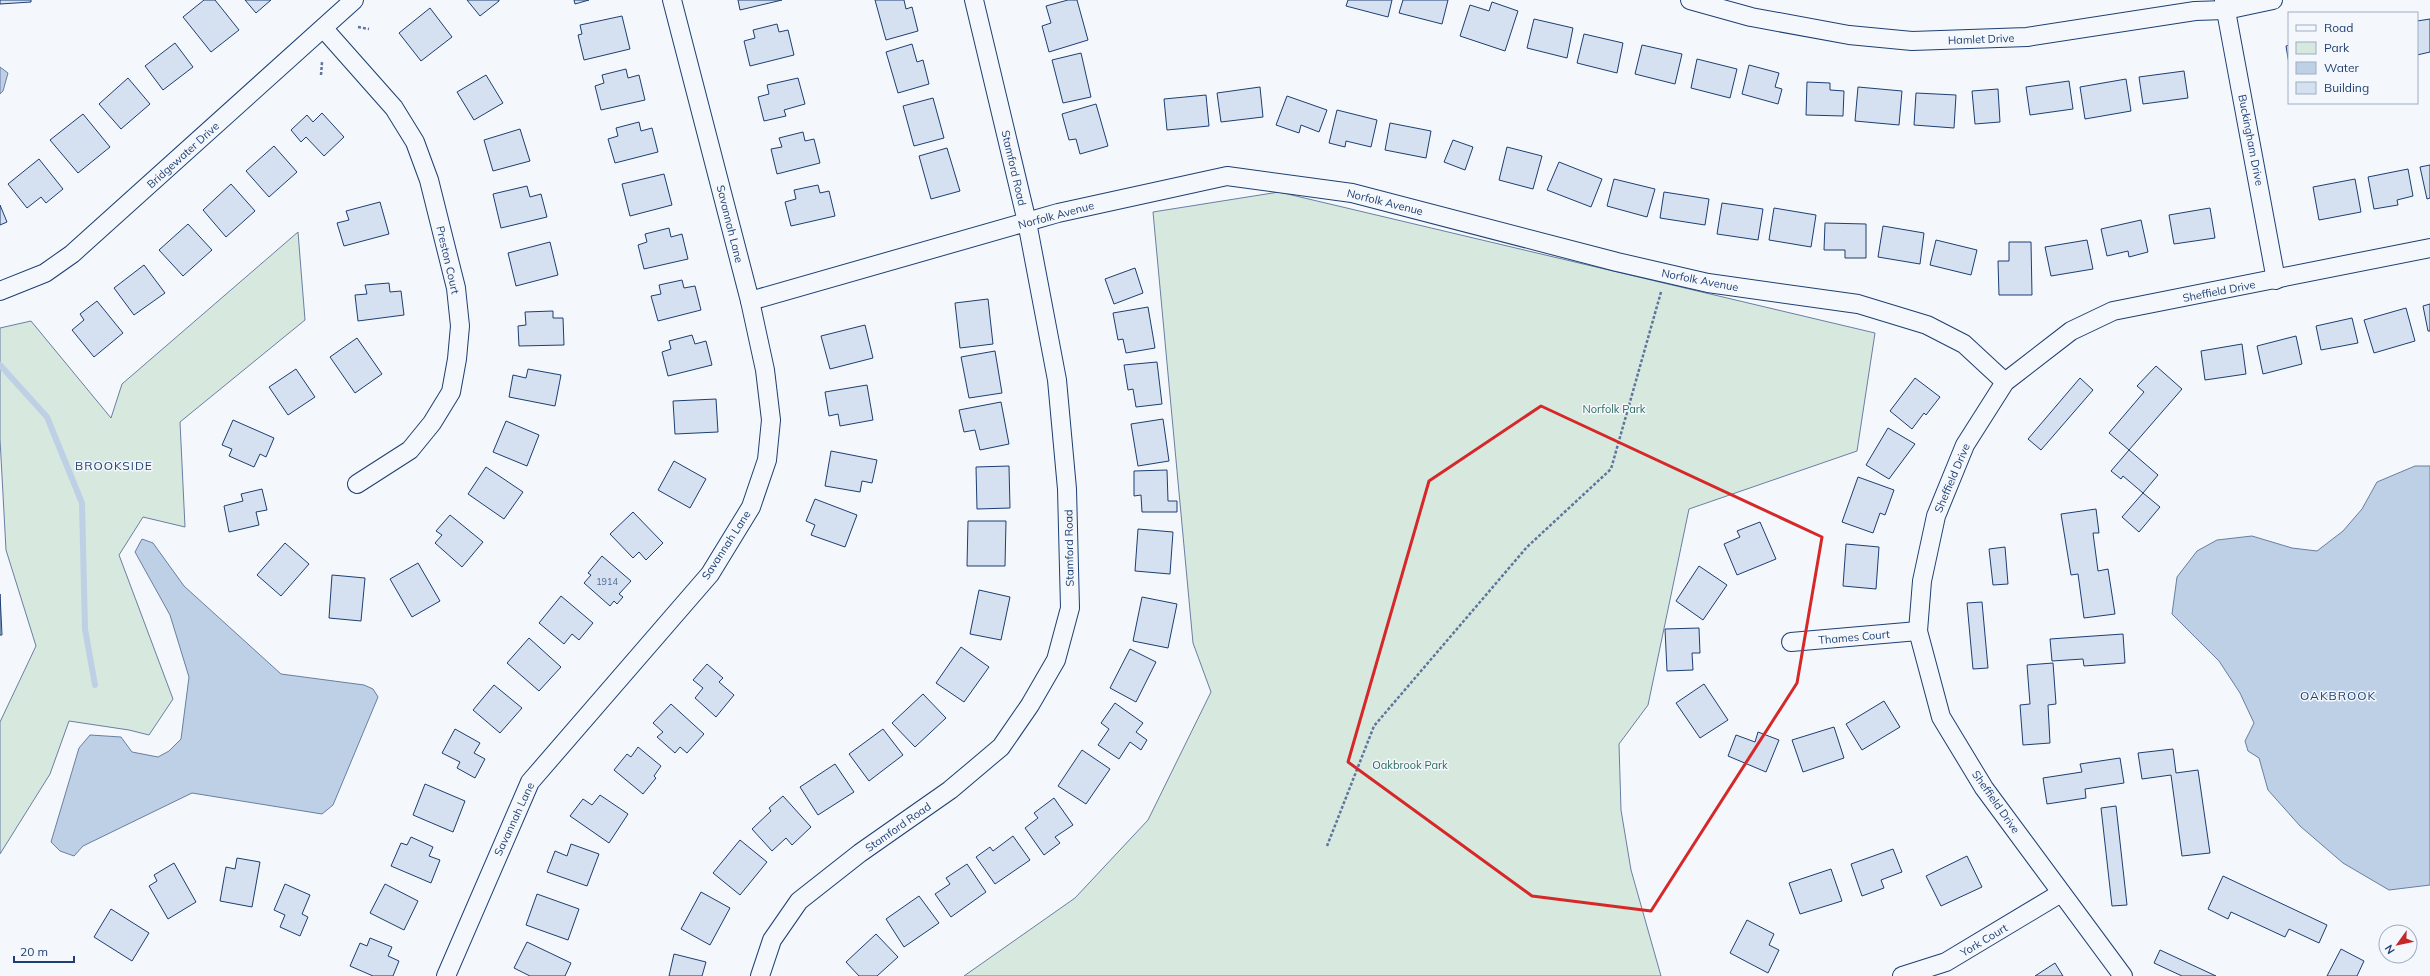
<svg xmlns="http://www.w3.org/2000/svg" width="2430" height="976" font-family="Mulish,sans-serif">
<rect width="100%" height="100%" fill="#f4f7fb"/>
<!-- green -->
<g fill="#d7e8df" stroke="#687fa3">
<polygon points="1279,192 1875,333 1857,451 1689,509 1648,705 1619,744 1621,810 1631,870 1661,976 964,976 1075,898 1148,820 1211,692 1193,643 1153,212"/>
<polygon points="298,232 305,320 180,422 185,527 143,517 119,555 173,699 149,735 129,730 69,721 50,774 0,854 0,722 36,646 6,550 0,439 0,328 31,321 111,418 122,384"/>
</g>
<!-- water -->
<g fill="#bed0e5" stroke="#687fa3">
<polygon points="0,67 8,73 3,91 0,94"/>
<polygon points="2415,466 2430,466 2430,885 2389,890 2343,863 2300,826 2268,790 2259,758 2248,751 2245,741 2254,723 2240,693 2219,661 2172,614 2177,577 2197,551 2217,540 2252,536 2292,548 2317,551 2343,531 2362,509 2377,482"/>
<polygon points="142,539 153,543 184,586 281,674 364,685 373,689 378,697 333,805 322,814 192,793 83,846 74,856 60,851 51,842 79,748 90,735 121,737 132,752 158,757 169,751 181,739 189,677 170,615 135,552"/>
</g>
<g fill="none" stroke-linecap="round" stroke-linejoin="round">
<!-- stream -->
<polyline stroke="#bed0e5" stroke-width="6" points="0,365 47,417 82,503 85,629 95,685"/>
</g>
<!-- building -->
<g fill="#d5e0f0" stroke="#1d3f73">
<polygon points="0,0 31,0 31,2 0,4"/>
<polygon points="204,0 215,0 239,30 211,52 183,17"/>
<polygon points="245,0 271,0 256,13"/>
<polygon points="467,0 499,0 499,1 480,16"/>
<polygon points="574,0 589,0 575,4"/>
<polygon points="738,0 782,0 740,10"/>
<polygon points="875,0 904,0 906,9 912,7 918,31 886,40"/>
<polygon points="1068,0 1077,0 1088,40 1049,52 1042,26 1051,23 1046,6"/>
<polygon points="1348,0 1392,0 1388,17 1346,6"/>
<polygon points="1403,0 1448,0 1442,24 1399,13"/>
<polygon points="1492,2 1518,11 1505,51 1460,36 1470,5 1489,11"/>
<polygon points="430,8 452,37 421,61 399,33"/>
<polygon points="622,16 630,49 584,60 578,35 582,34 580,25"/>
<polygon points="1534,19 1573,28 1567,58 1527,48"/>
<polygon points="2430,19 2430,52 2417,55 2417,21"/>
<polygon points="777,24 779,32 788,30 794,55 750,66 744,41 755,38 753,30"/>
<polygon points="1584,34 1623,43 1617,73 1577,63"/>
<polygon points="175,43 193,67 163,90 145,66"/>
<polygon points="912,44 917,62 923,60 929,84 898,93 886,52"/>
<polygon points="1642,45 1682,54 1675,84 1635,74"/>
<polygon points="2289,45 2289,64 2286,46"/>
<polygon points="1081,53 1091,97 1063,103 1052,60"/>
<polygon points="1697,59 1737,69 1730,98 1691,88"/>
<polygon points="1749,65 1779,73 1775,87 1782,89 1778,104 1742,94"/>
<polygon points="626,69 628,78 639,75 645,100 601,110 595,86 604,83 602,75"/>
<polygon points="2184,71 2188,98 2143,104 2139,77"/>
<polygon points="486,75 503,103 474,120 457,92"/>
<polygon points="128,78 150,104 121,129 99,104"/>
<polygon points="798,78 805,104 784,110 786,116 764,121 758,97 769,94 767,85"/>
<polygon points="2126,79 2131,111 2085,119 2080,87"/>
<polygon points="2069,81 2073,109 2030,115 2026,87"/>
<polygon points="1807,82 1830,83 1830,90 1844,91 1843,116 1806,115"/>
<polygon points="1260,87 1263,117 1221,122 1217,93"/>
<polygon points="1858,87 1902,91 1899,125 1855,121"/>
<polygon points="1998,89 2000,122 1975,124 1972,91"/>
<polygon points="1916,93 1956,95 1954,128 1914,125"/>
<polygon points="1206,95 1209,126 1167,130 1164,99"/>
<polygon points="1287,96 1327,110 1319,132 1301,125 1299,133 1276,125"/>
<polygon points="933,98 944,138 914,146 903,106"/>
<polygon points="1096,104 1108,146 1080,154 1076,139 1069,140 1062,114"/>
<polygon points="1337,110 1377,120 1371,147 1346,141 1345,147 1329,143"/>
<polygon points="322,113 344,137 324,156 306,137 301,142 291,130 307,115 313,122"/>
<polygon points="83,114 110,147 78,173 50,140"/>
<polygon points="639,122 641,131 652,128 658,152 615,163 608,139 618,136 616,128"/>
<polygon points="1390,123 1431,131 1426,158 1385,150"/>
<polygon points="520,129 530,161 493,171 484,140"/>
<polygon points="803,132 805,141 814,139 820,163 777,174 771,149 782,147 779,138"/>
<polygon points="1453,140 1473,147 1465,170 1444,162"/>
<polygon points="274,146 297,172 269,197 246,171"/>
<polygon points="1507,147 1542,156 1533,189 1499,180"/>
<polygon points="947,148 960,191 931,199 919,156"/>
<polygon points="39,159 63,189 46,203 41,197 27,208 8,184"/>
<polygon points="1559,162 1602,179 1591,207 1547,190"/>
<polygon points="2430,165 2430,198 2427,199 2420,167"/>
<polygon points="2408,169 2413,196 2397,200 2398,205 2374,209 2368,177"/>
<polygon points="664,174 672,205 630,216 622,184"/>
<polygon points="1614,179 1655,189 1647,217 1607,206"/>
<polygon points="2355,179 2361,212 2319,220 2313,187"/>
<polygon points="231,184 255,211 226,237 203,210"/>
<polygon points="818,185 820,193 829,191 835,216 791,226 785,202 796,199 794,190"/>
<polygon points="527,186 530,197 541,194 547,217 501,228 493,194"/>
<polygon points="1664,192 1709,199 1705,225 1660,218"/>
<polygon points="380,202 389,234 344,246 337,223 349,220 346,211"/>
<polygon points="1722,203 1763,209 1758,240 1717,234"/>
<polygon points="0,205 7,222 0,225"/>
<polygon points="1774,208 1816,215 1811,247 1769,240"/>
<polygon points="2210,208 2215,238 2174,244 2169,215"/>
<polygon points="2141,220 2148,252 2129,257 2128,251 2107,256 2101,229"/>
<polygon points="1825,223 1866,224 1866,258 1845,258 1845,250 1824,250"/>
<polygon points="188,224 212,250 183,276 159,250"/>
<polygon points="1883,226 1924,233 1920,264 1878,257"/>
<polygon points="669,228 671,237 682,234 688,259 644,269 638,245 647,242 645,234"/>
<polygon points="1936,240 1977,250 1971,275 1930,265"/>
<polygon points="2087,240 2093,269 2051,276 2045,247"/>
<polygon points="550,242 558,275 516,286 508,253"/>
<polygon points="2009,242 2031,242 2032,295 1999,295 1998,261 2009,261"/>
<polygon points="144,265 165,293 134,315 114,288"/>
<polygon points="1135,268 1143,293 1114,304 1105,279"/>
<polygon points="682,280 684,288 695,286 701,310 658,321 651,296 661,294 659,285"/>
<polygon points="389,283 390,292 401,291 404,315 358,321 355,295 367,294 365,285"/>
<polygon points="988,299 993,344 960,348 955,303"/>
<polygon points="97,301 123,333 94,357 72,330 84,320 80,314"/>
<polygon points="2430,304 2430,331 2428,331 2423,306"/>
<polygon points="1148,307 1155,348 1126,353 1123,339 1118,340 1113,313"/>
<polygon points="2406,308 2415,341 2374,353 2364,320"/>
<polygon points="553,311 553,318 563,318 564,345 519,346 518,326 526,325 525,312"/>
<polygon points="2352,318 2358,343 2321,350 2316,326"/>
<polygon points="865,325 873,358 830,369 821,336"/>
<polygon points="692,335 695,344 706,341 712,365 668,376 662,352 671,349 669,341"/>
<polygon points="2296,336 2302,364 2263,374 2257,346"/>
<polygon points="357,338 382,374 355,393 330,357"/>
<polygon points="2242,344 2246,374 2205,380 2201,351"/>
<polygon points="995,351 1002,393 969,398 961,357"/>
<polygon points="1157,362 1162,404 1136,407 1133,389 1128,390 1124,365"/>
<polygon points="2156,366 2182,389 2129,450 2109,433 2144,392 2137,386"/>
<polygon points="296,369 315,397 288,415 269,387"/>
<polygon points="528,369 561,375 555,406 509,397 513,375 526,378"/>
<polygon points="1915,378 1940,397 1926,415 1924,413 1912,429 1890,411"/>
<polygon points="2080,378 2093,390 2041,450 2028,439"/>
<polygon points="867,385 873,420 840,426 838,414 829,416 825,392"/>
<polygon points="716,399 718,432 675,434 673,401"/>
<polygon points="1001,402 1009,444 980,450 975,430 964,432 959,410"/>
<polygon points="1163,419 1169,461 1138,466 1131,424"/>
<polygon points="233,420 274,438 266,457 260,454 254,467 229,456 232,449 222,445"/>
<polygon points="506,421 539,435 527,466 493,452"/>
<polygon points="1888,428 1915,444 1889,479 1866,465"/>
<polygon points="2129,450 2158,475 2143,493 2123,476 2121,479 2111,471"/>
<polygon points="831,451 877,460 872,483 862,481 860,492 825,486"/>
<polygon points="674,461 706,479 690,508 658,490"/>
<polygon points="1009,466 1010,508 977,509 976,467"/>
<polygon points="486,467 523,492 504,519 468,494"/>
<polygon points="1167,470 1168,501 1177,501 1177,512 1142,512 1141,495 1134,496 1134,471"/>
<polygon points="1858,477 1894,490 1885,515 1880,513 1873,533 1842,522"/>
<polygon points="262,489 267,510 256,512 259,525 229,532 224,506 243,501 241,494"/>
<polygon points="2143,493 2160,507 2139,532 2122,517"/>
<polygon points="815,499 857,515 845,547 811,535 815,525 806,521"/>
<polygon points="2096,509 2099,533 2093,533 2098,571 2108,569 2115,614 2084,618 2078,574 2071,575 2061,514"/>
<polygon points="633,512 663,543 646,560 639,552 633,558 610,534"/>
<polygon points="450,515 483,542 462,567 435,543 442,535 436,531"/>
<polygon points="968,521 1006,521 1005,566 967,566"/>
<polygon points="1760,522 1776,559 1737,575 1724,544 1740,537 1737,531"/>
<polygon points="1138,529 1173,532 1170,574 1135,571"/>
<polygon points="285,543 309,564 281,596 257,575"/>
<polygon points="1846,544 1879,547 1876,589 1843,586"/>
<polygon points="2005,547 2008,584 1993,585 1989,549"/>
<polygon points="602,556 631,581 619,594 623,597 617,604 614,601 610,606 584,583 591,575 588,573"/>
<polygon points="418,563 440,601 412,617 390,579"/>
<polygon points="1699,566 1727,585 1703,620 1676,601"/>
<polygon points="332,575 365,578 361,621 329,618"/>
<polygon points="979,590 1010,597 1001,640 970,634"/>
<polygon points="0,594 2,635 0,635"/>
<polygon points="561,596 593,623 579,640 572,634 564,644 539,623"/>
<polygon points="1142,597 1177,604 1168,648 1133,641"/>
<polygon points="1982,602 1988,668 1973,669 1967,603"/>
<polygon points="1699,628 1700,653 1692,653 1693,670 1667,671 1665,629"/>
<polygon points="2123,634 2125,663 2084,666 2083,659 2052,661 2050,639"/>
<polygon points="529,638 561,667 539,691 507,663"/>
<polygon points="961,647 989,667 964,702 936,683"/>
<polygon points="1130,649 1156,662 1136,702 1110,688"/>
<polygon points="2053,663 2056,704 2048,705 2050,743 2023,745 2020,705 2030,704 2027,665"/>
<polygon points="707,664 723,678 719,682 734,695 716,717 695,698 703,688 693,680"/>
<polygon points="1704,684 1728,720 1700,738 1676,703"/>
<polygon points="494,685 522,708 500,733 473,710"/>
<polygon points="923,694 946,718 915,747 892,723"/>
<polygon points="1884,701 1900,727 1862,750 1846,724"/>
<polygon points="1115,703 1143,723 1136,732 1147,740 1141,750 1130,742 1119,759 1098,745 1109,729 1101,723"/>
<polygon points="671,704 704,734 687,753 680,747 675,753 657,737 663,732 653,723"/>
<polygon points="1834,727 1844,758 1803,772 1792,740"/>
<polygon points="455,729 480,743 474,753 485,759 475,778 457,768 460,762 442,753"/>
<polygon points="883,729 903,755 869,781 849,754"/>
<polygon points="1758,732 1779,740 1766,772 1728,756 1736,735 1755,742"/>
<polygon points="638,747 661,766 654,776 656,778 643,794 614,770 627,754 631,757"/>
<polygon points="2173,749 2176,773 2198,770 2210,853 2182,856 2171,775 2142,779 2138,753"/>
<polygon points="1082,750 1110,769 1086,804 1058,786"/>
<polygon points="2120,758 2124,783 2085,789 2086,798 2047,804 2043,778 2082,772 2080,764"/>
<polygon points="835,764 854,792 818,815 800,787"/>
<polygon points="425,784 465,801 453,832 413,815"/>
<polygon points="600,795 628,814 609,843 570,816 583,799 592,805"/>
<polygon points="783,796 811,827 792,845 786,838 772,851 752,829 771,811 769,808"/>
<polygon points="1054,798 1073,825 1055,837 1060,843 1044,855 1025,828 1038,818 1034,813"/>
<polygon points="2116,806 2127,905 2112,906 2101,808"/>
<polygon points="1013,836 1030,860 995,884 976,857 990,847 993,851"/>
<polygon points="411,837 433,847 429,856 440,860 431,883 391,866 401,843 407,845"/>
<polygon points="740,840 767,862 740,895 713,873"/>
<polygon points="571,844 599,854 587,886 547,872 555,851 567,856"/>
<polygon points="1893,849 1902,872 1881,880 1884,888 1862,896 1851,864"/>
<polygon points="1967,856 1982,887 1941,906 1926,876"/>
<polygon points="237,858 260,862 252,907 220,901 226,867 235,869"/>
<polygon points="174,863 196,902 168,919 149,886 157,881 154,875"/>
<polygon points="967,864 986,892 951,917 935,894 950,884 946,878"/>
<polygon points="1831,869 1842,901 1800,914 1789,883"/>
<polygon points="2223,876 2327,925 2319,943 2289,929 2285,937 2231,912 2228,919 2208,909"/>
<polygon points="285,884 310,895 302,914 308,917 300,936 280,927 285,915 274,910"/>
<polygon points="385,884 418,901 404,930 370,913"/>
<polygon points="701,892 730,908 710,945 681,929"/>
<polygon points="537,894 579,909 568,940 526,925"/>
<polygon points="919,896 939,923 904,947 886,919"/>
<polygon points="111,909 149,933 132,961 94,937"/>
<polygon points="1747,920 1774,934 1769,945 1779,950 1768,973 1730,953"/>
<polygon points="876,934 898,957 877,976 859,976 846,962"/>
<polygon points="370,938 392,947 388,956 399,961 393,976 373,976 350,966 360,943 367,946"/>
<polygon points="527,942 571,963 565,976 530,976 514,968"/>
<polygon points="2341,949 2364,961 2357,976 2327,976"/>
<polygon points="2160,950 2216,976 2182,976 2154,963"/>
<polygon points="674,954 706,962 702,976 669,976"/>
<polygon points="2055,963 2063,976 2035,976"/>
</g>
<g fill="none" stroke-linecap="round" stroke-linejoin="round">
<!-- street casing -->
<g stroke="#1d3f73" stroke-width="20">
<g id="street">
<polyline points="1690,0 1751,17 1849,35 1912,41 2027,37 2195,11 2226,10 2273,0"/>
<polyline points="2224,0 2276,280"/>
<polyline points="324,29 394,108 415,142 429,180 456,288 460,326 457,359 451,392 432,423 410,450 357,484"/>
<polyline points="0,291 45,273 72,254 354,0"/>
<polyline points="750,301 1058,213 1227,176 1352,193 1617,262 1708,283 1858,304 1927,325 1964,344 2005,382"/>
<polyline points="1791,642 1918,631"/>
<polyline points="446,976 530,782 710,574 751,507 767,460 771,420 765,370 750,301 672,0"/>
<polyline points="760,976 772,940 799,901 860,853 950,790 1001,747 1030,705 1056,660 1070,608 1067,489 1057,380 1027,222 974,0"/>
<polyline points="1902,976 1946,962 2061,893"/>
<polyline points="2123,976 1984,788 1941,717 1918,631 1922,581 1936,516 1965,445 2005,382 2071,331 2113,311 2430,248"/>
</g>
</g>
<!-- path -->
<g stroke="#5e769c" stroke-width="2.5" stroke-dasharray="3 2" stroke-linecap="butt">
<polyline points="358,27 369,29"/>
<polyline points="321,75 322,62"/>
<polyline points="1327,846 1374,726 1527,547 1611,469 1661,292"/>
</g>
<!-- street -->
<use href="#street" stroke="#f4f7fb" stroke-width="18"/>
</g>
<!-- marked area -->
<path fill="none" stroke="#d62828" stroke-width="3" stroke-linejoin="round" d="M 1541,406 L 1822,537 L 1797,683 L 1651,911 L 1532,896 L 1348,762 L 1429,481 Z"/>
<g text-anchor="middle" stroke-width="3" stroke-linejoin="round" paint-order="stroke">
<!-- number labels -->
<g font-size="9" fill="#4b6792">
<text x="607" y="585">1914</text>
</g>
<!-- street labels -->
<g font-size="11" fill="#1d3f73" stroke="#f4f7fb">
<text transform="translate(1981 39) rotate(-2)" y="4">Hamlet Drive</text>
<text transform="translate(2251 140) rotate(79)" y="4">Buckingham Drive</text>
<text transform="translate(183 155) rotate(-42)" y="4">Bridgewater Drive</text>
<text transform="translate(1014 168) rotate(77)" y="4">Stamford Road</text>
<text transform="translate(1385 202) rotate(14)" y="4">Norfolk Avenue</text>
<text transform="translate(1056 215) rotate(-15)" y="4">Norfolk Avenue</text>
<text transform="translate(730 224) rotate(76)" y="4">Savannah Lane</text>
<text transform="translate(448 260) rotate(77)" y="4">Preston Court</text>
<text transform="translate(1700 280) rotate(11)" y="4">Norfolk Avenue</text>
<text transform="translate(2219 291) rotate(-11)" y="4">Sheffield Drive</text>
<text transform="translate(1952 478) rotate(-67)" y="4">Sheffield Drive</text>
<text transform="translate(726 545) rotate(-57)" y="4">Savannah Lane</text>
<text transform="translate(1069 548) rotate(-91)" y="4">Stamford Road</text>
<text transform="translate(1854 637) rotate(-5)" y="4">Thames Court</text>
<text transform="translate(1996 802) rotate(55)" y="4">Sheffield Drive</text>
<text transform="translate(514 819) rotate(-65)" y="4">Savannah Lane</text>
<text transform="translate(898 827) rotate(-35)" y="4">Stamford Road</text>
<text transform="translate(1984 940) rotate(-31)" y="4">York Court</text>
</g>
<!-- park labels -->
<g font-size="11" fill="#2c6c60" stroke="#f4f7fb">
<text x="1614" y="413">Norfolk Park</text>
<text x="1410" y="769">Oakbrook Park</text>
</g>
<!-- neighbourhood labels -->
<g font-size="12" letter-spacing="1" fill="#1d3f73" stroke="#f4f7fb">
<text x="114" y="470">BROOKSIDE</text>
<text x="2338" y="700">OAKBROOK</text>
</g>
</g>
<!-- legend -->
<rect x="2288" y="12" width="130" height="92" fill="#f4f7fb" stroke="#9eadc5"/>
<rect x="2296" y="25" width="20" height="6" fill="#f4f7fb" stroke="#9eadc5"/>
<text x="2324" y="32" font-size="12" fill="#1d3f73">Road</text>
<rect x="2296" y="42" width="20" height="12" fill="#d7e8df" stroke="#9eadc5"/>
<text x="2324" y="52" font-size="12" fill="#1d3f73">Park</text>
<rect x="2296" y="62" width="20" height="12" fill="#bed0e5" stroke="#9eadc5"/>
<text x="2324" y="72" font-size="12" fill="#1d3f73">Water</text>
<rect x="2296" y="82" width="20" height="12" fill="#d5e0f0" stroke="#9eadc5"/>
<text x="2324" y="92" font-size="12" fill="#1d3f73">Building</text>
<!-- north arrow -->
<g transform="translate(2398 944) rotate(237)"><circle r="19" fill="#f4f7fb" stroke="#9eadc5"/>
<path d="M0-3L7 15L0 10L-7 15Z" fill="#c62828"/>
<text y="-6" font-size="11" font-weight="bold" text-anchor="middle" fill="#1d3f73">N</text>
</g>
<!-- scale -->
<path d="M14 956v6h60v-6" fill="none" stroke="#1d3f73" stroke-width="2"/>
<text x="20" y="956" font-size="12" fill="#1d3f73" stroke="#f4f7fb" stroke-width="3" paint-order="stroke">20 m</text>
</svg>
